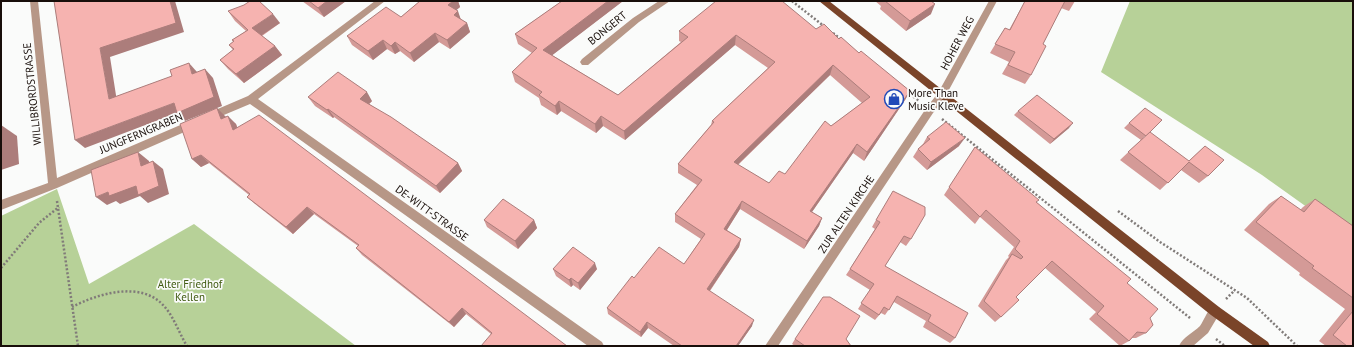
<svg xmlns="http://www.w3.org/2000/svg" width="1354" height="347" font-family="'PT Sans',sans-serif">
<rect width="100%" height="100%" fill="#fafbfa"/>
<!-- green -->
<g fill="#b7d198">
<polygon points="1130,1 1353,1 1353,240 1262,175 1101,72"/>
<polygon points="57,189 89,284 194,224 356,346 1,346 1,216"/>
</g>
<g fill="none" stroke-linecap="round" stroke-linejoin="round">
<!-- path -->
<g stroke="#807b79" stroke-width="2.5" stroke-dasharray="2 2" stroke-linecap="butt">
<polyline points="792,1 825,27"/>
<polyline points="833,33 842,40"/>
<polyline points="907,92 919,101"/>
<polyline points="942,119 1190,318"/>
<polyline points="57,201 78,346"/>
<polyline points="1118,211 1160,242 1247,298 1297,346"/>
<polyline points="1,268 39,223 59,207"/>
<polyline points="1226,299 1234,291"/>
<path d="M 72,307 C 97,294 141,280 164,306 C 174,317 179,333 187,346"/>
<polyline points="1216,339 1225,346"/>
</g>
<!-- minor -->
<g fill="#b79787" fill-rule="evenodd">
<polygon points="30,1 38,1 57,178 192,120 198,120 200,123 198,126 57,188 1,210 1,200 48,183"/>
<polygon points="375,1 385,1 258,99 602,342 604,346 588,346 250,104 212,120 206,120 204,117 206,114 248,96"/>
<polygon points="659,1 670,1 639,22 588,65 582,65 580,62 582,59 633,18"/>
<polygon points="989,1 997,1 944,99 933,113 778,346 765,346 927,107 938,93"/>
<path d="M 1215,306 L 1219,307 L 1221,311 L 1208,333 L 1193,346 L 1179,346 C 1183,337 1193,333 1200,326 C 1205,319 1207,309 1215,306 Z"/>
</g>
<!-- major -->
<polygon fill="#7a4429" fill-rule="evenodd" points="819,1 829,1 1219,307 1268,342 1270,346 1254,346 1211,315"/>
</g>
<!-- wall -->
<g fill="#d49a97" fill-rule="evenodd">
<polygon points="302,1 346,1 324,17"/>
<polygon points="420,1 458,1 460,7 456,10 461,20 467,23 470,32 450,49 439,42 414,62 400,51 395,54 387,49 373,60 352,45 347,36 401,17"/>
<path d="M 562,1 L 623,1 L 552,55 L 618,95 L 681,42 L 679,41 L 679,31 L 816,29 L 839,39 L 859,53 L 910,91 L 905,100 L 864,161 L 853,153 L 812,212 L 822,218 L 819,226 L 804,249 L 740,209 L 727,230 L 741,239 L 739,247 L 710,291 L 752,326 L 738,346 L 674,346 L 648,328 L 641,337 L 608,314 L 607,308 L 634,278 L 684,264 L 701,239 L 675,222 L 675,214 L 697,185 L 678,173 L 678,164 L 711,125 L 712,121 L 768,68 L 735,45 L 625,140 L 603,126 L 596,133 L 561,111 L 557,115 L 541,105 L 539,98 L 515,82 L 512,72 L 532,53 L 518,44 L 515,34 ZM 830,75 L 862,103 L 831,126 L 785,174 L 769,183 L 738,165 Z"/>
<polygon points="875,1 931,1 931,14 906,31 880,9 881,6"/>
<polygon points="1025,1 1075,1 1069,11 1061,8 1043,44 1031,75 1025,84 1002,74 1009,62 990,53 1005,28 1009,30"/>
<polygon points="228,11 280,23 262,36 275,46 282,55 244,83 228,69 220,60 233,50 229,45 234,41 232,40 246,31 235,21"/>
<polygon points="308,97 372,101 369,104 458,163 462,171 440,193 334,117 333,118 315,106"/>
<polygon points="1018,111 1069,128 1050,144 1014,115"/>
<polygon points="225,116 236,124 237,127 567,346 491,334 466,314 454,327 362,255 356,248 358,246 314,214 293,234 255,204 247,197 249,195 209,163 201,167 192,159"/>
<polygon points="1162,120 1143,138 1189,161 1205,146 1208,176 1199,183 1181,170 1160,190 1120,160 1141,140 1124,128 1129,123"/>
<polygon points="927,137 959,146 927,170 913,157 918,149 923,144"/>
<polygon points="975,147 1127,283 1150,318 1146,333 1136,338 1132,338 1129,341 1120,346 1089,319 1096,312 1045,268 1016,297 1001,317 995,322 978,306 1006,260 1009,257 1008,256 1014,247 980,217 975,224 944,195"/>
<polygon points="1281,196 1300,210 1303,207 1315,199 1353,226 1353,346 1326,346 1319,341 1345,309 1299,275 1300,273 1244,230 1269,204"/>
<polygon points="484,220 534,220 537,228 518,249 487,227"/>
<polygon points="876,220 911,239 906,246 900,242 885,266 955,338 950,343 923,327 926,321 894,302 885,315 881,313 875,320 858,309 870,290 846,275 850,269 875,229 872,227"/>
<polygon points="553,269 597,269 580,290 573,285 571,287 556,276"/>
<polygon points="795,339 846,339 851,346 795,346 792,344"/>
</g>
<!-- shaded-wall -->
<g fill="#ac7d7b">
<polygon points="170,1 175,1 184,32 110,57 118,108 109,99 100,48"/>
<polygon points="327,1 346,1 324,17 318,8"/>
<polygon points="453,1 458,1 460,7 452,14 448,5"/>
<polygon points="608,1 623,1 546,60 543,50"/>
<polygon points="935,4 931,14 906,31 910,21"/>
<polygon points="458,11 461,20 454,15"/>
<polygon points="273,14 280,23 259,37 252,28"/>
<polygon points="467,23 470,32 450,49 447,40"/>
<polygon points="435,33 439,42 414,62 410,53"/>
<polygon points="736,35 735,45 625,140 624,131"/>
<polygon points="383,40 387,49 373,60 368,51"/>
<polygon points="395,42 400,51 395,54 391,46"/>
<polygon points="275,46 282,55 244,83 236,74"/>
<polygon points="189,63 197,72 200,83 192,74"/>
<polygon points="833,65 830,75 732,170 734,162"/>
<polygon points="205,69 213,78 222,106 185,121 177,113 85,148 75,140 174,103"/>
<polygon points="910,91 905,100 864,161 867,152"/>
<polygon points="367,92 372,101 366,107 360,99"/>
<polygon points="559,101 561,111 557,115 555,106"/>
<polygon points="217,108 225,116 229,127 221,119"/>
<polygon points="328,109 334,117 333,118 327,110"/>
<polygon points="228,116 236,124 241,138 233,130"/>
<polygon points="601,116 603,126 596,133 595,124"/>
<polygon points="1073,123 1069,128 1050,144 1054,139"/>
<polygon points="1,125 17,136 19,164 1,170"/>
<polygon points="965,138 959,146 927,170 931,162"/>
<polygon points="857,144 853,153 807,219 810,211"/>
<polygon points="138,152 149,161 152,174 141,166"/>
<polygon points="201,155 209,163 201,167 192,159"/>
<polygon points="153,161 163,169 169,194 148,203 140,196 120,204 116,201 107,205 96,197 108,192 136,186"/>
<polygon points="458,163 462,171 440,193 436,186"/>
<polygon points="742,201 740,209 723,236 724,229"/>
<polygon points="307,207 314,214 293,234 286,227"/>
<polygon points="822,218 819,226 804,249 807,241"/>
<polygon points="534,220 537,228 518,249 515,241"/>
<polygon points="741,239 739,247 706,296 707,289"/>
<polygon points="595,263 597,269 580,290 578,283"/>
<polygon points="571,278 573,285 571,287 569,280"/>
<polygon points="462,308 466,314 454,327 449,322"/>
<polygon points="754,320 752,326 738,346 736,346"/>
<polygon points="647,322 648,328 641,337 640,332"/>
</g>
<!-- building -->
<g fill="#f6b3b0" stroke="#ac7d7b" fill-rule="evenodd">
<polygon points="54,1 170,1 176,23 100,48 109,99 172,76 170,70 189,63 192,74 205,69 214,97 177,113 174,103 75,140"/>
<polygon points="250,1 259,1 273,14 252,28 275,46 236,74 220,60 234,49 229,45 234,41 232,40 248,30 228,11 244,5"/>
<polygon points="309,1 327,1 318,8"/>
<polygon points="420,1 453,1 448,5 458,11 454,15 467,23 447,40 435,33 410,53 395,42 391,46 383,40 368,51 347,36 386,7 401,17"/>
<path d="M 562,1 L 608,1 L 543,50 L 618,95 L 688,37 L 679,31 L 716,1 L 782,1 L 816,29 L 824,24 L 839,39 L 841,37 L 859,53 L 861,51 L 910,91 L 867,152 L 857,144 L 810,211 L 822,218 L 807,241 L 742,201 L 724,229 L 741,239 L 707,289 L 754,320 L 736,346 L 682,346 L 647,322 L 640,332 L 607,308 L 632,276 L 634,278 L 659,247 L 684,264 L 705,234 L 675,214 L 702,180 L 678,164 L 714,122 L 712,121 L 775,62 L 736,35 L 624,131 L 601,116 L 595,124 L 559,101 L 555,106 L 539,95 L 542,92 L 512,72 L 537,48 L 515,34 ZM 833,65 L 870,97 L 831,126 L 825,121 L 785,174 L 779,171 L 769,183 L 734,162 Z"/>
<polygon points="885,1 931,1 935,4 910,21"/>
<polygon points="1025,1 1065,1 1043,44 1046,46 1031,75 1008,65 1015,52 995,44 1005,28 1010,30"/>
<polygon points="338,72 367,92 360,99 391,117 458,163 436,186 328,109 327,110 308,97"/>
<polygon points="1037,95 1073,123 1054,139 1018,111"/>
<polygon points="217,108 221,119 228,116 233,130 259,115 567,346 481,346 492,333 462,308 449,322 356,248 359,245 307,207 286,227 247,197 250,194 201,155 192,159 180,124"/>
<polygon points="1145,108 1162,120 1146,136 1129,123"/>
<polygon points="946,122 965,138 931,162 918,149 930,139 927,137"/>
<polygon points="1150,132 1189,161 1205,146 1224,160 1208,176 1189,162 1168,183 1128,152"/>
<polygon points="1,133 2,153 1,153"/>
<polygon points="975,147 1039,200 1036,202 1131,279 1127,283 1158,309 1150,318 1153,325 1146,333 1137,332 1129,341 1097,314 1104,306 1052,261 1016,297 1019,300 1001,317 984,301 1012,254 1021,259 1023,257 1015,249 1020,241 986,210 980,217 949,187"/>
<polygon points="138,152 141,166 153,161 159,186 138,195 136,186 109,196 108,192 96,197 91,170"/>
<polygon points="893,191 925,207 925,215 911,239 904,236 885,266 968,313 955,338 928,321 931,315 897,296 889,310 884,307 879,315 861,303 874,284 850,269 880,222 876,220"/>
<polygon points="1281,196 1304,212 1315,199 1353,226 1353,298 1312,268 1314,266 1256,222"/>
<polygon points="503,199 534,220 515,241 484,220"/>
<polygon points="573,247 595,263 578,283 571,278 569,280 553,269"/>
<polygon points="823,297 830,297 860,316 846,339 851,346 805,346 795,339"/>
<polygon points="1353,311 1353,346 1347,346 1333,335"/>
</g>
<!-- icons -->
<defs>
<g id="shop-ring" transform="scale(1)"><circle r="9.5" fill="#fafbfa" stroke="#214ab8" stroke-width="1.5"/><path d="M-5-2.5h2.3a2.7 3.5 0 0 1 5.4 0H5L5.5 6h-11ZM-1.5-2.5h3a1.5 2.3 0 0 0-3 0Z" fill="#214ab8"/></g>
</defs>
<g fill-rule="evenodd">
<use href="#shop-ring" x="894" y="99"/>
</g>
<g text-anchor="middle" stroke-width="3.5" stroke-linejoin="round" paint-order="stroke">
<!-- street labels -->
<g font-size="11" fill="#180e0a" stroke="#fafbfa">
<text transform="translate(607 28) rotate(-39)" y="4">BONGERT</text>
<text transform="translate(957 43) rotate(-62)" y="4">HOHER WEG</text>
<text transform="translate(32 94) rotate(-96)" y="4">WILLIBRORDSTRASSE</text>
<text transform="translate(141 133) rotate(-23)" y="4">JUNGFERNGRABEN</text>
<text transform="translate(432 213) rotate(36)" y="4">DE-WITT-STRASSE</text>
<text transform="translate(846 214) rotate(-56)" y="4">ZUR ALTEN KIRCHE</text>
</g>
<!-- poi labels -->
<g font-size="11" fill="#180e0a" stroke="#fafbfa" text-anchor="start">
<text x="908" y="97">More Than<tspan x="908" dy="13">Music Kleve</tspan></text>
</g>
<!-- park labels -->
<g font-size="11" fill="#415c12" stroke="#fafbfa">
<text x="190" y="288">Alter Friedhof<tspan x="190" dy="13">Kellen</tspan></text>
</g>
</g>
<!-- border -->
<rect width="1354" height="347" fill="none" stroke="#180e0a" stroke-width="4"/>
</svg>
